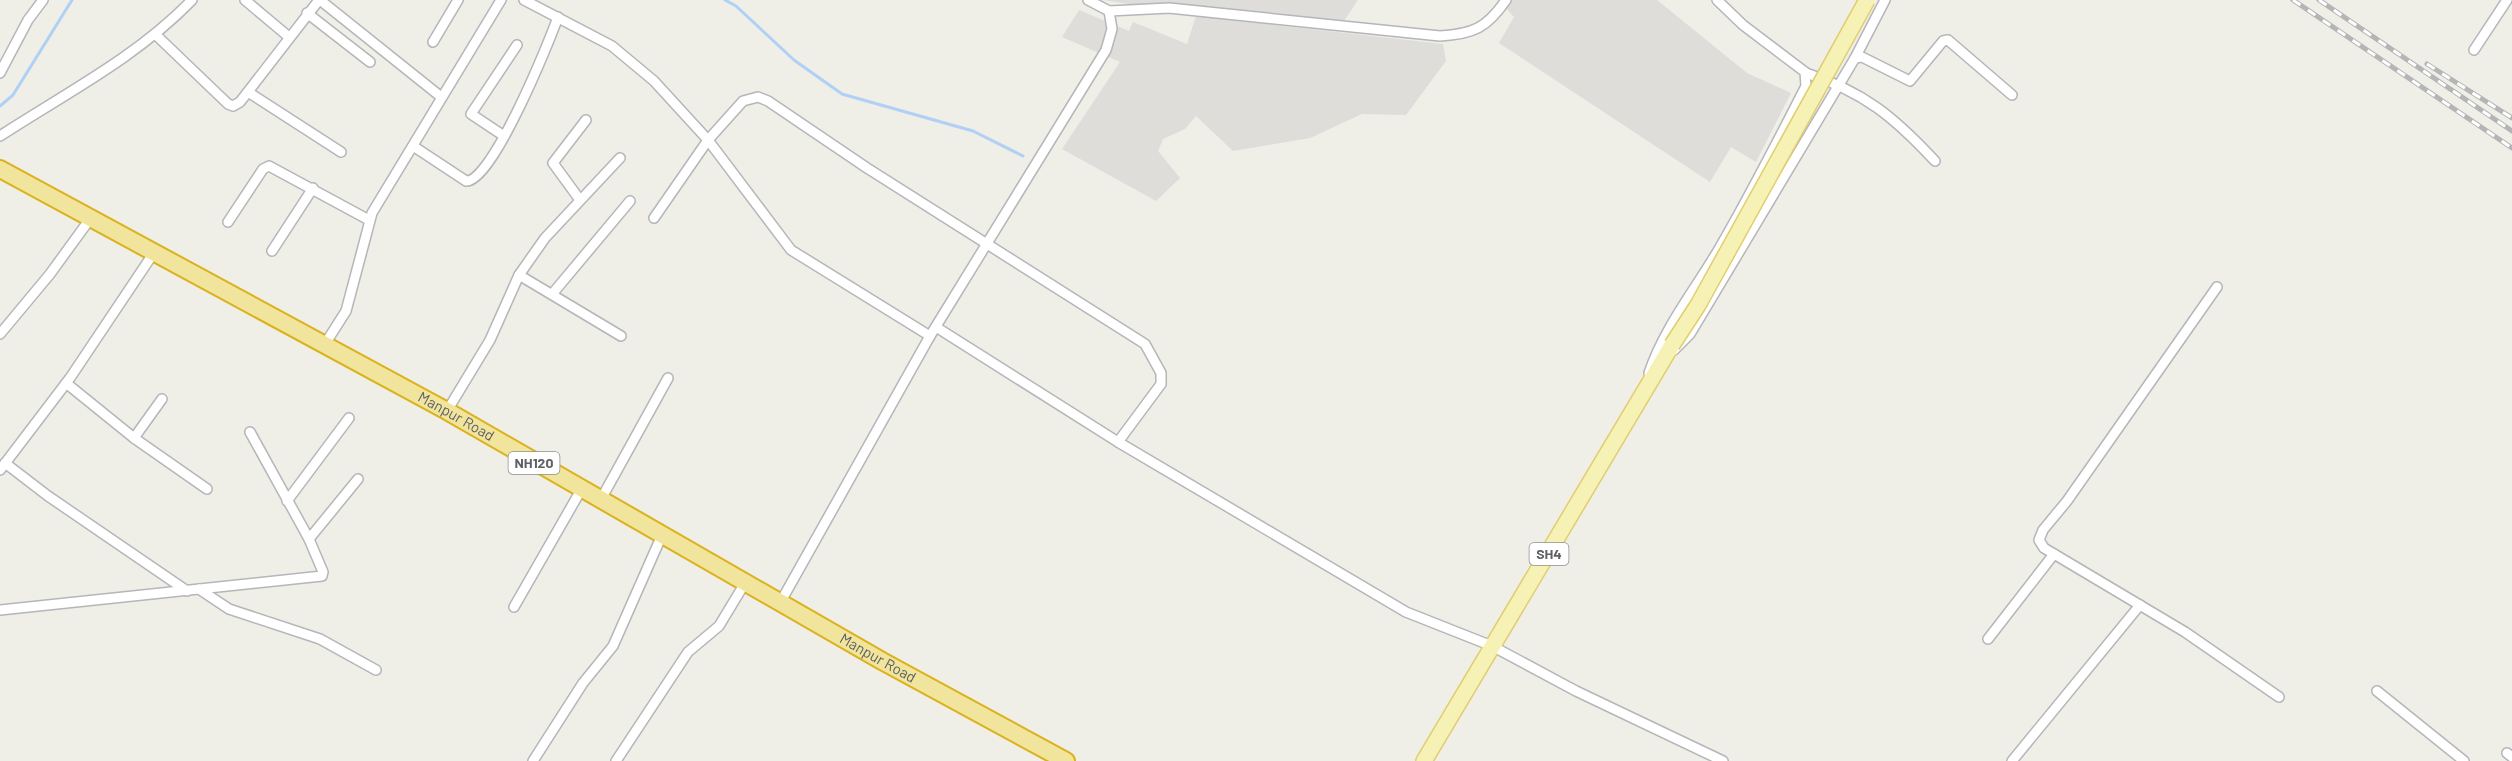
<svg xmlns="http://www.w3.org/2000/svg" width="2512" height="761" font-family="Barlow,sans-serif">
<rect width="100%" height="100%" fill="#efeee7"/>
<!-- industrial -->
<g fill="#deddd9">
<polygon points="1103,0 1358,0 1344,21 1235,12 1235,9 1129,4"/>
<polygon points="1510,0 1657,0 1747,73 1791,93 1756,162 1731,147 1710,182 1499,43 1514,17 1505,7"/>
<polygon points="1079,10 1129,31 1133,22 1187,44 1196,16 1443,44 1446,61 1406,115 1362,114 1310,138 1233,151 1196,116 1185,129 1163,139 1158,151 1180,178 1156,201 1062,149 1120,62 1062,37"/>
</g>
<g fill="none" stroke-linecap="round" stroke-linejoin="round">
<!-- stream -->
<g stroke="#b0d0f5" stroke-width="3">
<polyline points="725,0 736,6 794,60 842,94 973,131 1023,156"/>
<polyline points="0,106 13,95 72,0"/>
</g>
<!-- street casing -->
<g stroke="#b4b6ba" stroke-width="12">
<g id="street">
<polyline points="245,0 289,37"/>
<polyline points="320,0 440,96"/>
<polyline points="524,0 612,46 654,81 708,140 791,250 930,336"/>
<path d="M 1109,11 L 1169,8 L 1440,36 C 1473,34 1487,28 1506,0"/>
<polyline points="307,13 370,62"/>
<polyline points="156,35 228,104 233,106 240,102 319,0"/>
<polyline points="433,42 458,0"/>
<polyline points="2474,50 2507,0"/>
<polyline points="1855,58 1885,0"/>
<polyline points="0,73 28,20 43,0"/>
<path d="M 1806,73 C 1864,92 1894,117 1935,161"/>
<polyline points="248,92 341,152"/>
<path d="M 0,136 C 66,93 137,57 192,0"/>
<polyline points="504,136 471,114 517,45"/>
<path d="M 413,146 L 466,181 C 492,183 549,42 558,17"/>
<polyline points="580,200 553,163 586,120"/>
<polyline points="654,218 708,140 743,101 758,97 768,101 867,168 1145,344 1161,373 1161,384 1118,442"/>
<polyline points="228,222 263,169 269,166 369,220"/>
<polyline points="272,251 313,188"/>
<polyline points="519,275 621,336"/>
<polyline points="2217,287 2067,501 2043,530 2039,540 2044,548 2185,632 2279,697"/>
<polyline points="553,293 630,201"/>
<polyline points="936,327 1118,442 1406,612 1492,646 1576,691 1723,761"/>
<polyline points="0,334 50,274 90,219"/>
<polyline points="325,344 346,311 372,213 501,0"/>
<polyline points="1674,350 1690,334 1855,58 1862,57 1910,81 1943,41 1948,40 2012,95"/>
<path d="M 1649,373 C 1664,328 1695,290 1719,249 C 1750,196 1778,141 1806,86 L 1805,72 L 1743,25 L 1717,0"/>
<polyline points="66,383 134,438 207,489"/>
<polyline points="447,411 490,340 519,275 545,238 620,158"/>
<polyline points="134,438 162,399"/>
<polyline points="5,463 48,496 187,591"/>
<polyline points="0,470 70,378 153,254"/>
<polyline points="287,501 349,418"/>
<polyline points="600,501 668,378"/>
<polyline points="309,539 358,479"/>
<polyline points="199,589 229,609 320,639 376,670"/>
<polyline points="780,603 930,336 1106,50 1112,29 1109,11 1088,0"/>
<polyline points="514,607 581,490"/>
<polyline points="0,610 322,576 323,572 309,539 250,432"/>
<polyline points="1988,639 2054,554"/>
<polyline points="2377,691 2464,761"/>
<polyline points="2507,753 2512,757"/>
<polyline points="533,761 583,683 613,646 662,535"/>
<polyline points="616,761 688,652 719,626 745,583"/>
<polyline points="2012,761 2140,605"/>
</g>
</g>
<!-- primary casing -->
<g stroke="#e2cd6d" stroke-width="18">
<polyline id="primary" points="1424,761 1672,345"/>
</g>
<!-- highway casing -->
<g stroke="#dbb21b" stroke-width="20">
<g id="highway">
<path id="s1" d="M 0,169 L 447,411 L 882,661 L 1066,761"/>
</g>
</g>
<!-- street -->
<use href="#street" stroke="#fff" stroke-width="9"/>
<!-- primary -->
<use href="#primary" stroke="#f6f2b5" stroke-width="15"/>
<!-- highway -->
<use href="#highway" stroke="#f1e49c" stroke-width="16"/>
<!-- rail casing -->
<g stroke="#b4b5b5" stroke-width="5">
<g id="rail">
<polyline points="2293,0 2512,148"/>
<polyline points="2319,0 2512,131"/>
<polyline points="2427,64 2512,118"/>
</g>
</g>
<!-- rail -->
<use href="#rail" stroke="#fff" stroke-width="3" stroke-dasharray="9" stroke-linecap="butt"/>
<!-- primary-bridge casing -->
<g stroke="#e2cd6d" stroke-width="18" stroke-linecap="butt">
<polyline id="primary-bridge" points="1672,345 1698,305 1867,0"/>
</g>
<!-- primary-bridge -->
<use href="#primary-bridge" stroke="#f6f2b5" stroke-width="15"/>
</g>
<g text-anchor="middle" stroke-width="4.5" stroke-linejoin="round" paint-order="stroke">
<!-- shield labels -->
<g fill="#fff" stroke="#8e9093" stroke-width="1.5">
<rect x="508.5" y="452" width="51" height="22" rx="4.5"/>
<rect x="1529.5" y="543" width="39" height="22" rx="4.5"/>
</g>
<g font-size="14" font-weight="bold" fill="#5e6165">
<text x="534" y="468">NH120</text>
<text x="1549" y="559">SH4</text>
</g>
<!-- street labels -->
<g font-size="15" fill="#5e6165" stroke="#fff">
<text dy="5" stroke="none"><textPath href="#s1" startOffset="519">Manpur Road</textPath></text>
<text dy="5" stroke="none"><textPath href="#s1" startOffset="1005">Manpur Road</textPath></text>
</g>
</g>
</svg>
